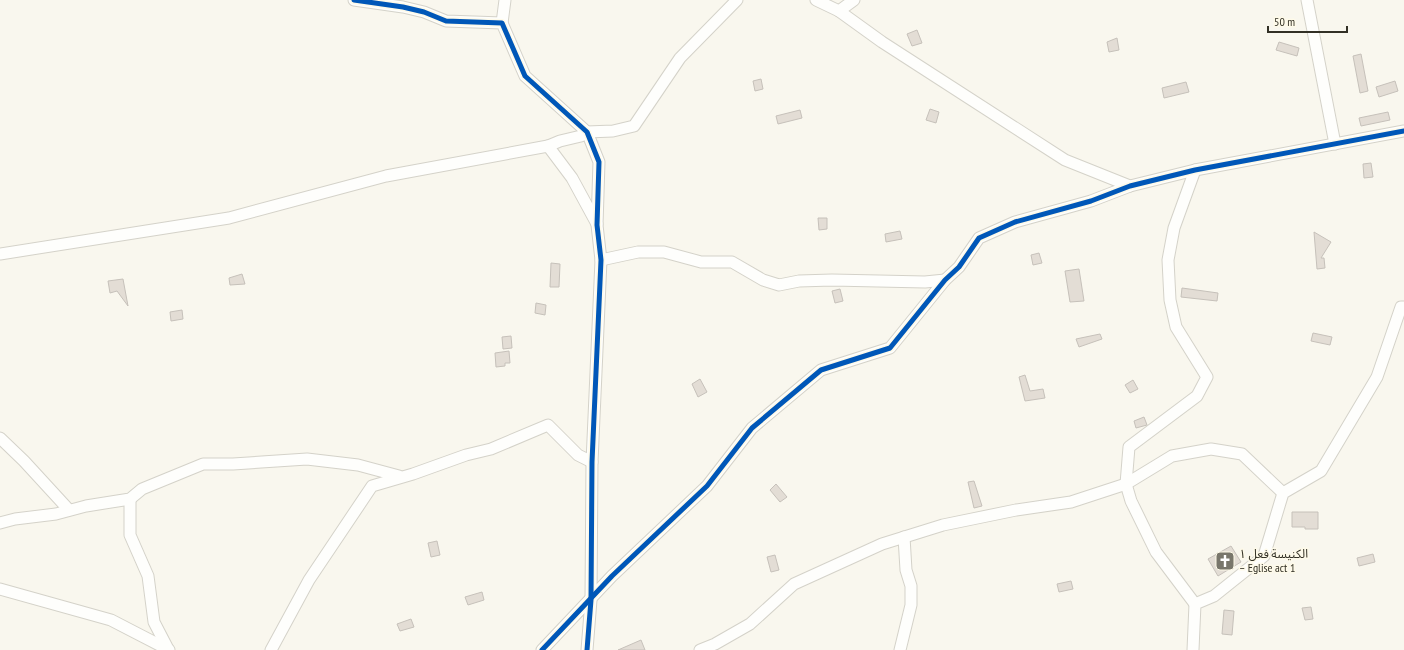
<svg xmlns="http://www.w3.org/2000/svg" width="1404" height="650" font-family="'PT Sans Narrow','Noto Sans Arabic',sans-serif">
<rect width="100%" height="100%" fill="#f9f7ee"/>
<!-- building -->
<g fill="#e3ddd5" stroke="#c6c1ba">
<polygon points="917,30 922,43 912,46 907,34"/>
<polygon points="1117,38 1119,50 1109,52 1107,42"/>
<polygon points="1279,42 1299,48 1297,56 1276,50"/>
<polygon points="1361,54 1368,91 1360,93 1353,56"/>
<polygon points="761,79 763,89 755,91 753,81"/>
<polygon points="1395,81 1398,91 1379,97 1376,87"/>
<polygon points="1186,82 1189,92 1164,98 1162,88"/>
<polygon points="930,109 939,112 936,123 926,120"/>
<polygon points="800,110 802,118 778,124 776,116"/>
<polygon points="1388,112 1390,120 1361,126 1359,118"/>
<polygon points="1371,163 1373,177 1364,178 1363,164"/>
<polygon points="818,218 827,218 827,229 819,230"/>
<polygon points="900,231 902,239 886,242 885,234"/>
<polygon points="1314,232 1331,242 1321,258 1324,258 1325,268 1317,269"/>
<polygon points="1039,253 1042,263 1033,265 1031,255"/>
<polygon points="551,263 560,264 559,287 550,287"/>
<polygon points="1079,269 1084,301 1070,302 1065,271"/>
<polygon points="242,274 245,284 230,285 229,278"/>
<polygon points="123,279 128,306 117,291 110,293 108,281"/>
<polygon points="1182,288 1218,293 1217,301 1181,297"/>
<polygon points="840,289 843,301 835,303 832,291"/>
<polygon points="536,303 546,305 545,315 535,313"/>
<polygon points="182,310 183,319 171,321 170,312"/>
<polygon points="1313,333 1332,337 1330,345 1311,341"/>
<polygon points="1100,334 1102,339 1079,347 1076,339"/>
<polygon points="511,336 512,348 503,349 502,337"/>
<polygon points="509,351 510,363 505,363 505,366 496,367 495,353"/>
<polygon points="1025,375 1030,391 1043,389 1045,398 1025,401 1019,377"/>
<polygon points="700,379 707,392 698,397 692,384"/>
<polygon points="1133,380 1138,389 1130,393 1125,385"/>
<polygon points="1144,417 1147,425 1136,428 1134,421"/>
<polygon points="974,481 982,506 974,508 968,482"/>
<polygon points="776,484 787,497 780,502 770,490"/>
<polygon points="1292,512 1318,512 1318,529 1305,529 1305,527 1292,527"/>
<polygon points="437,541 440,555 431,557 428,543"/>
<polygon points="1231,546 1241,562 1218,576 1208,559"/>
<polygon points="1373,554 1375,562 1359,566 1357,558"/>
<polygon points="775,555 779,570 771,572 767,557"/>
<polygon points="1071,581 1073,589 1059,592 1057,584"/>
<polygon points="482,592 484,600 468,605 465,597"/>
<polygon points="1311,607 1313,619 1305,620 1302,608"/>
<polygon points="1224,610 1234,611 1232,635 1222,634"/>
<polygon points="411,619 414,627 400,631 397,624"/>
<polygon points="641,640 645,650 618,650"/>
</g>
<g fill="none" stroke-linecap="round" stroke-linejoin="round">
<!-- minor casing -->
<g stroke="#d4d2c9" stroke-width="13">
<g id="minor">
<polyline points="354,0 403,7 424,12 446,21 502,23 525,76 587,132 599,162 597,225 601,260 592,462 591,600 587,650"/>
<polyline points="816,0 839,11 854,0"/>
<polyline points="1307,0 1335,144"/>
<polyline points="839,11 882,42 1065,160 1130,186"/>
<polyline points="502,23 505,0"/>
<polyline points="548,146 560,141 581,136 587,132 613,131 634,126 680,58 737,0"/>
<polyline points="0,254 229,218 386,176 548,146 572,178 597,224"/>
<polyline points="601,260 638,252 664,252 701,262 732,262 763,280 779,285 799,281 832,280 925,282 945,280"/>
<polyline points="0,438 24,461 69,510"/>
<polyline points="130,499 130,535 148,576 154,622 168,649"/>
<polyline points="0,523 15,519 56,514 86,506 130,499 142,489 203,464 233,464 307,459 358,465 399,476"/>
<polyline points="0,589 111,620 169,650"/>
<polyline points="1195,604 1156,552 1131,501 1126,484 1129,447 1197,396 1207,377 1176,327 1170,300 1168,260 1174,228 1195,170"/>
<polyline points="271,650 309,580 372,486 413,474 466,455 491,449 548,425 578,455 592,462"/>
<polyline points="542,650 612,576 707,486 752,428 821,370 890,348 945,280 959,267 979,238 1015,222 1091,201 1130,186 1195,170 1404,131"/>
<polyline points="700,650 715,644 750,624 794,584 882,544 943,525 1016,510 1071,502 1126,484 1172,456 1211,449 1242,454 1283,493"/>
<polyline points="900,650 911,605 911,586 906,570 904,537"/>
<polyline points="1193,650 1195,604 1214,596 1264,556 1283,493 1321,471 1377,377 1401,307 1404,307"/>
</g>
</g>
<!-- minor -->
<use href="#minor" stroke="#fefefc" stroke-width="11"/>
<!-- cycleway casing -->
<g stroke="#fefae9" stroke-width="8">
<g id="cycleway">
<polyline points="354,0 403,7 424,12 446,21 502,23 525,76 587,132 599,162 597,225 601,260 592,462 591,600 587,650"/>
<polyline points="542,650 612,576 707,486 752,428 821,370 890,348 945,280 959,267 979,238 1015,222 1091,201 1130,186 1195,170 1404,131"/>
</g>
</g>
<!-- cycleway -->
<use href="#cycleway" stroke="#0057b8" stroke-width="5"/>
</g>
<!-- icons -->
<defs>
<g id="church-square" transform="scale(1)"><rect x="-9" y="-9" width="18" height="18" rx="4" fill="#78766b" stroke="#fefae9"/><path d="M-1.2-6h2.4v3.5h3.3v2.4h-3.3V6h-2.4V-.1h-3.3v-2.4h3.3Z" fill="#fff"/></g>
</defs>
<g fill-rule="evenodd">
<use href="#church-square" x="1225" y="561"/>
</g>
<g text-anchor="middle" stroke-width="3" stroke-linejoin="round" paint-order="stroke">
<!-- poi labels -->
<g font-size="12" fill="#323025" stroke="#fefae9" text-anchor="start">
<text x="1239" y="558">الكنيسة فعل ۱<tspan x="1239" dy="14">– Eglise act 1</tspan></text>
</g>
</g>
<!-- scale -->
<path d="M1268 26v6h79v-6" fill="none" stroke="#323025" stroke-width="2"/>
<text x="1274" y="26" font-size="12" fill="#323025" stroke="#fefae9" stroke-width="3" paint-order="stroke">50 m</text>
</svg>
